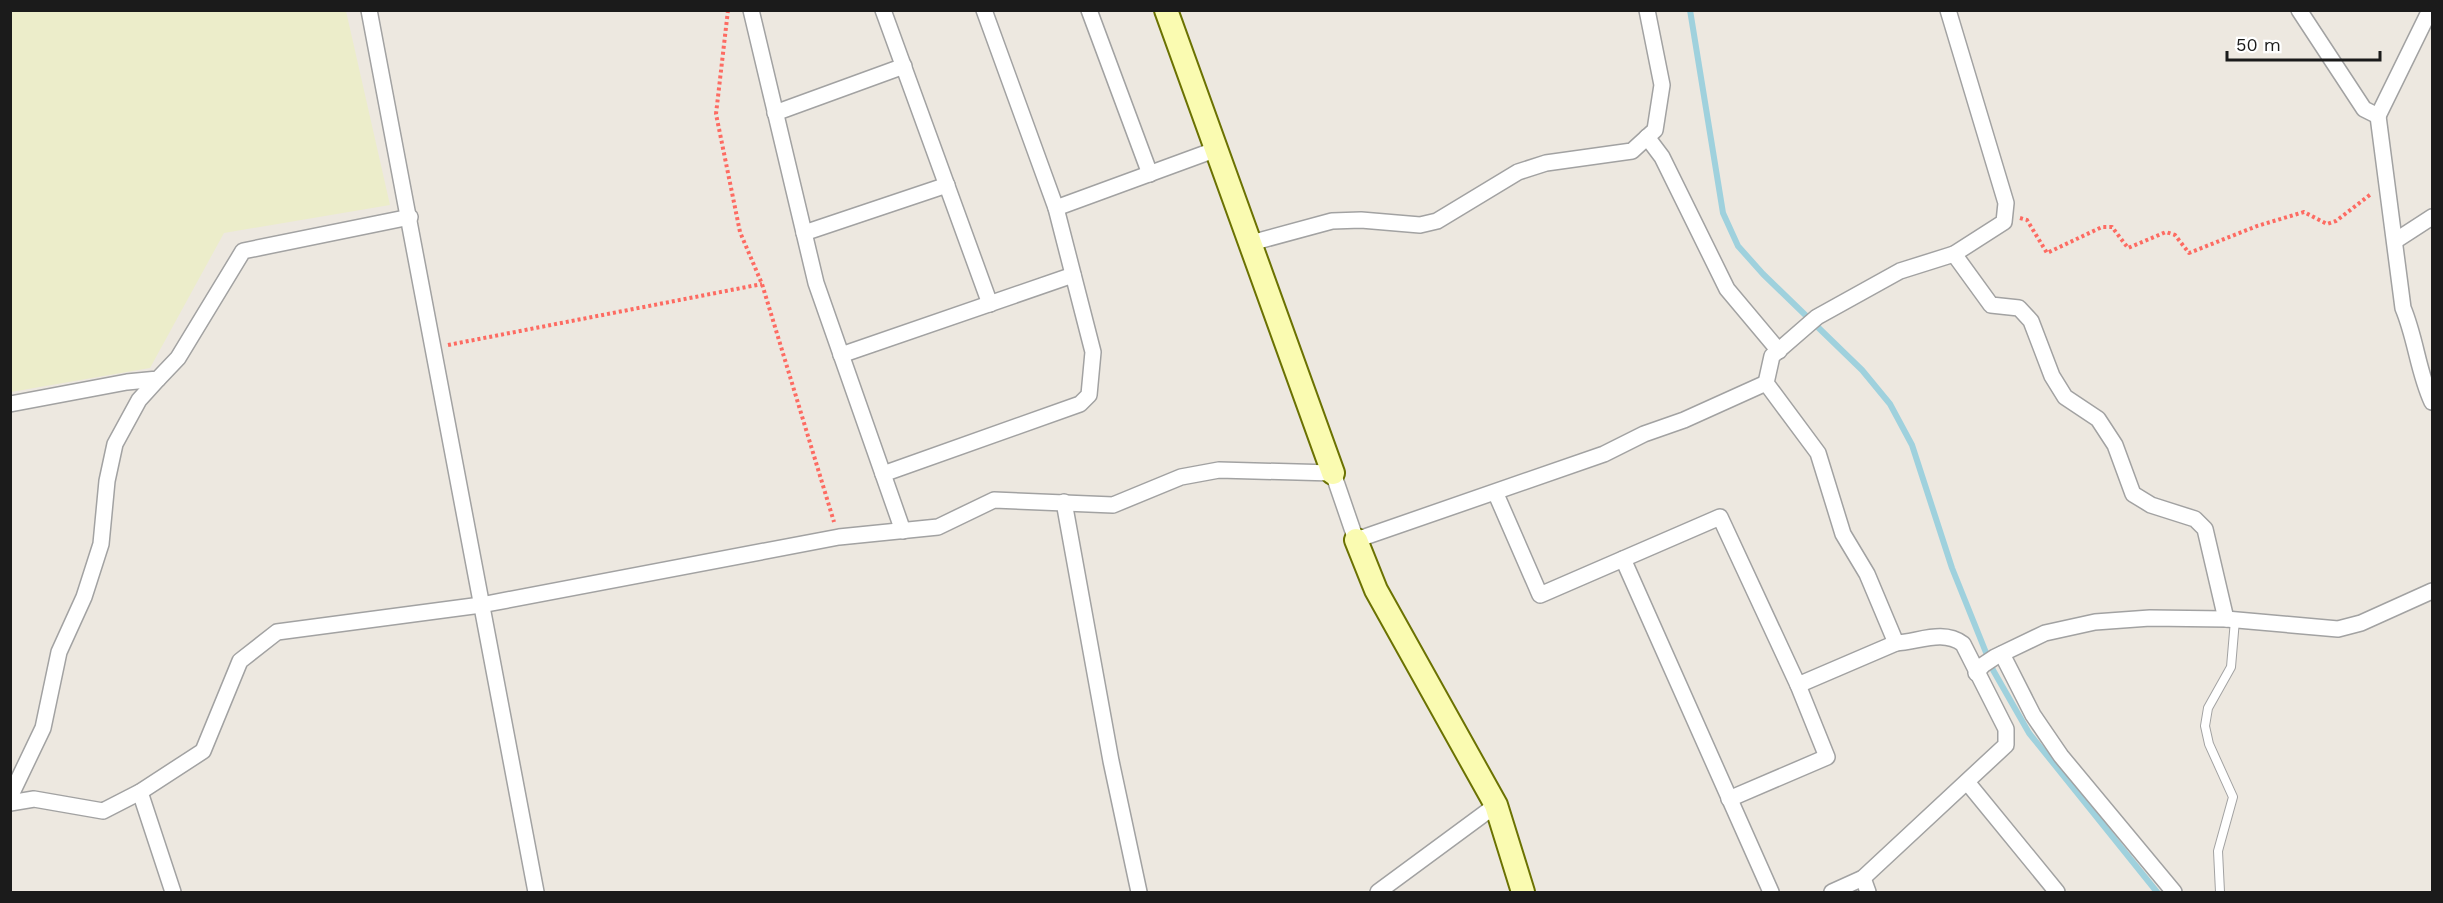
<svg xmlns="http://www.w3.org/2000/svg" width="2443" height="903" font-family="'Work Sans',sans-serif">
<rect width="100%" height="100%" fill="#ede8e0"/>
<!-- farmland -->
<polygon fill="#ecedca" points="11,10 346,11 390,205 224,233 150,368 11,392"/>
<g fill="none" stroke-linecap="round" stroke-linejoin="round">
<!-- stream -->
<polyline stroke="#9fd1dd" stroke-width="6" points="1690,10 1723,213 1738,246 1763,274 1862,370 1890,404 1912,445 1952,568 1993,670 2029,733 2157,892"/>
<!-- lane casing -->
<g stroke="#a2a2a2" stroke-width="10">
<polyline id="lane" points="2220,892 2218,851 2233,797 2209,744 2205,726 2208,708 2231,667 2235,620"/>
</g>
<!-- street casing -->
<g stroke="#a2a2a2" stroke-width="18">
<g id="street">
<polyline points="369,10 536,892"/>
<polyline points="751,10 816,283 903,531"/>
<polyline points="883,10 990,304"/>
<polyline points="1089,10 1150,174"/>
<path d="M 2299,10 L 2364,109 L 2378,116 L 2403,308 C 2416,339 2418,372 2432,402"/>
<polyline points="775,113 904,66"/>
<polyline points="2378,116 2430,10"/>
<polyline points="1647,137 1662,157 1727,289 1779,351"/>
<polyline points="1056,208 1217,149"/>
<polyline points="804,233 947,185"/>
<polyline points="2395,241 2432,217"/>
<polyline points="1251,243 1332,221 1361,220 1420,225 1437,221 1518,172 1546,163 1632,151 1655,130 1662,85 1647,10"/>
<polyline points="1954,254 1991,305 2019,308 2031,321 2052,376 2065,397 2098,419 2115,445 2133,494 2151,505 2195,519 2205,529 2226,619"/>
<polyline points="841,355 1073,275"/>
<polyline points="10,404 127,382 158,379 178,358 243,251 410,217"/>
<polyline points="883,474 1080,404 1089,395 1093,352 1056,208 984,10"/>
<polyline points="1496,494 1540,595 1720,517 1798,685 1896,643"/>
<polyline points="1064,502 1111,761 1139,892"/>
<polyline points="1623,559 1771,892"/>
<polyline points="2002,654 2033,715 2061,756 2174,892"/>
<polyline points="1976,673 1983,665 1995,657 2045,633 2095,622 2150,618 2226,619 2338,629 2361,623 2432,591"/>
<polyline points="1967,782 2057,892"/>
<polyline points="140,792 173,892"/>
<polyline points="10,797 43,728 59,652 84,597 101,544 107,481 115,444 139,400 158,379"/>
<polyline points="1729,799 1827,757 1798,685"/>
<polyline points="10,803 34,799 103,811 140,792 203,751 240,661 277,632 481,605 839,537 938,527 994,500 1113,505 1181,477 1219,470 1333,473 1356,540 1604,454 1644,434 1684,420 1766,383"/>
<polyline points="1863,878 1868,892"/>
<polyline points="1378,892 1496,805"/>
<path d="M 1832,892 L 1863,878 L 2006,745 L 2006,729 L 1963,644 C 1943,629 1918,642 1896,643 L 1867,574 L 1843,534 L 1818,453 L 1766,383 L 1772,356 L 1817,317 L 1900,271 L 1954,254 L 2004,222 L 2006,203 L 1948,10"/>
</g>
</g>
<!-- secondary casing -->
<g stroke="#6b7202" stroke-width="26">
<g id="secondary">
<polyline points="1166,10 1333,473"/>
<polyline points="1356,540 1376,590 1496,805 1523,892"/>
</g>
</g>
<!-- path -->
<g stroke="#fd6b62" stroke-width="4" stroke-dasharray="3 3" stroke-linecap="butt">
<polyline points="728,10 716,114 740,232 762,284 834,522"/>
<polyline points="2020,218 2027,220 2047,253 2102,227 2112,227 2128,248 2166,232 2175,235 2189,253 2257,226 2304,212 2327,224 2336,221 2371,194"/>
<polyline points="448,345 762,284"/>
</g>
<!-- lane -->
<use href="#lane" stroke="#fff" stroke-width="8"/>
<!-- street -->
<use href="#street" stroke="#fff" stroke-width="15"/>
<!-- secondary -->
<use href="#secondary" stroke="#fafbb1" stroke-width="22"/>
</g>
<!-- border -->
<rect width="2443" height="903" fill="none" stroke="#1b1b1b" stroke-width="24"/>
<!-- scale -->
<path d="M2227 51v9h153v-9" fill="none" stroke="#1b1b1b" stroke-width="3"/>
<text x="2236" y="51" font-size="18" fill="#1b1b1b" stroke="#ffffff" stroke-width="4.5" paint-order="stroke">50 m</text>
</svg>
